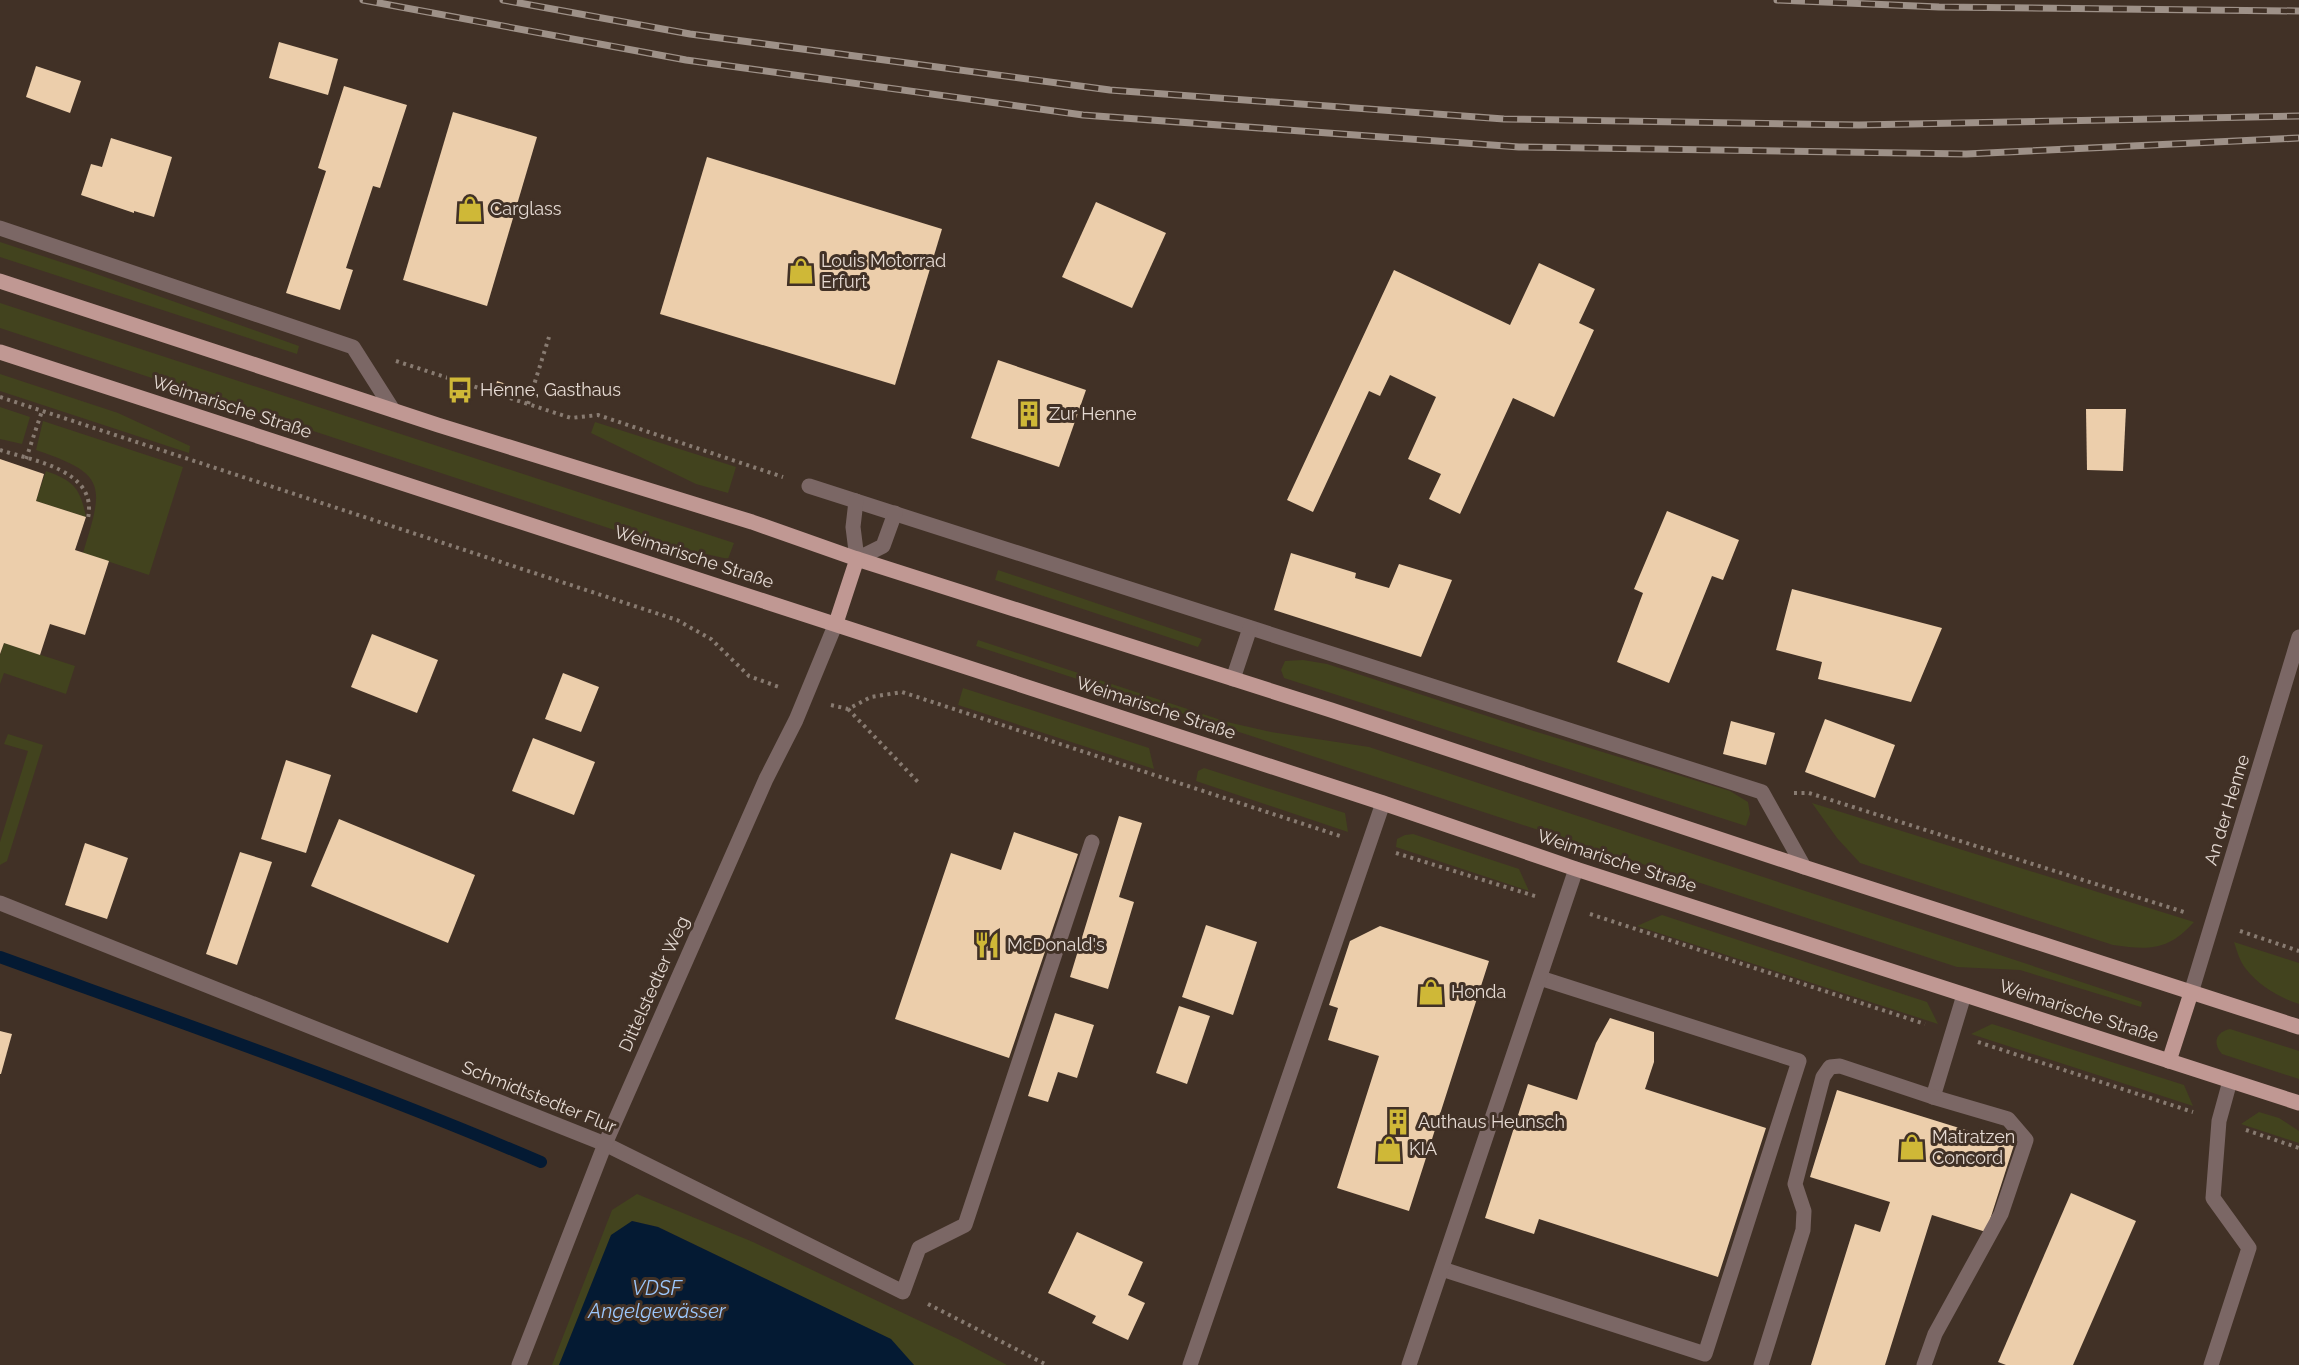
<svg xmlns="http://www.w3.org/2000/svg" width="2299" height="1365" font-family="Raleway,sans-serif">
<rect width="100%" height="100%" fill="#413126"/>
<!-- green -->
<g fill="#42431e">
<polygon points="0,242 88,271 299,346 297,354 0,257"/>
<polygon points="0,303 734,543 728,559 648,541 0,328"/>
<polygon points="0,374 118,413 190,446 189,453 0,391"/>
<polygon points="0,407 30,417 22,444 0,439"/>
<path d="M 43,421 L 183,467 L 149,575 L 83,553 C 104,485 107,474 36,450 Z"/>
<polygon points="595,422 736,467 728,493 696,484 591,433"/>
<path d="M 46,471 C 74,481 80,488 86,517 L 36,501 Z"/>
<polygon points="998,570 1202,639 1198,647 995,580"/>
<polygon points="978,640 1227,722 1271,732 1369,747 2142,1002 2141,1007 2020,970 1957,967 976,646"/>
<polygon points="4,643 75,666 66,694 4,673 0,684 0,655"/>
<polygon points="1303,660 1327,664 1524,728 1730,791 1748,802 1750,814 1746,826 1284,678 1281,670 1285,661"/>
<polygon points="963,688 1149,748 1154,769 958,705"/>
<polygon points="8,734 43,745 7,861 0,865 0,842 28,751 4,744"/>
<polygon points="1204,768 1345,813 1348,832 1196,781 1198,771"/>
<path d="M 1812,803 L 2194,922 C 2168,951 2149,950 2113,945 L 1860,863 L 1837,838 Z"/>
<polygon points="1413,834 1519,869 1529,891 1396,847 1397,839 1405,835"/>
<polygon points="1662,915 1927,1002 1938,1024 1637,926"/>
<path d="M 2234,942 L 2299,963 L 2299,1004 C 2280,998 2258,985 2246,969 C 2240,962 2237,951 2234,942 Z"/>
<polygon points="1992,1024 2184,1085 2193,1106 1971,1034"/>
<path d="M 2230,1029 L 2299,1051 L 2299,1079 L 2222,1054 C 2212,1043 2216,1032 2230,1029 Z"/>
<polygon points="2259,1112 2279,1118 2299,1131 2299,1143 2241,1124"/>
<polygon points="637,1194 753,1242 958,1339 1007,1365 914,1365 890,1339 658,1227 632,1221 559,1365 552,1365 612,1210"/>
</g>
<!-- water -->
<polygon fill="#041a33" points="632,1221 658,1227 891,1339 914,1365 559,1365 611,1235"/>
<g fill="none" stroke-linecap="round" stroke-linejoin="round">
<!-- stream -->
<path stroke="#041a33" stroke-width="12" d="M 0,957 C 182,1023 363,1086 541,1162"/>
</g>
<!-- building -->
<g fill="#ecceab">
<polygon points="279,42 338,59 328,95 269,78"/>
<polygon points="36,66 81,81 70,113 26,97"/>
<polygon points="344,86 407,105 380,188 373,186 346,268 353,270 340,310 286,293 326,171 318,168"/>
<polygon points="453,112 537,137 487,306 403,280"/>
<polygon points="111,138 172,157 154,217 134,211 134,213 81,195 91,164 102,167"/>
<polygon points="707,157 942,229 895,385 660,314"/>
<polygon points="1096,202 1166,233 1132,308 1062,277"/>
<polygon points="1539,263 1595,289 1579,323 1594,330 1554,417 1513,398 1460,514 1429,499 1441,474 1408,459 1436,397 1390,375 1380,396 1369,391 1313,512 1287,500 1394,270 1510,325"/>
<polygon points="998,360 1086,390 1059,467 971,438"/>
<polygon points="497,381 522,389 519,398 495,390"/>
<polygon points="2086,409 2126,409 2123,471 2087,470"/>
<polygon points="0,459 44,474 36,501 86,517 75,550 109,561 85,635 50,624 40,655 4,643 0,654"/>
<polygon points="1667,511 1739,540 1723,580 1712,576 1669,683 1617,662 1643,593 1634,589"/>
<polygon points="1291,553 1356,573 1355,578 1389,588 1399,564 1452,580 1421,657 1274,610"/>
<polygon points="1792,589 1942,628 1911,702 1818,679 1822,662 1776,650"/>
<polygon points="372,634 438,660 417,713 351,687"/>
<polygon points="563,673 599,687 581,732 545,719"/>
<polygon points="1825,719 1895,745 1875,798 1805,772"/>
<polygon points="1731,721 1775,733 1766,765 1723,754"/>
<polygon points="533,738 595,762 574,815 512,791"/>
<polygon points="286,760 331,775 306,853 261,839"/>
<polygon points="1119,816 1142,823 1119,897 1134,902 1108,989 1070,977"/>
<polygon points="339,819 475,875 448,943 311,886"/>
<polygon points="1014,832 1078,854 1009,1058 895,1019 951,853 1001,870"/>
<polygon points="85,843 128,858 107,919 65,905"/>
<polygon points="240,852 272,862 237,965 206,954"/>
<polygon points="1206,925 1257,942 1233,1015 1182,997"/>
<polygon points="1380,926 1489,961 1409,1211 1337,1188 1379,1056 1328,1040 1338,1008 1329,1005 1350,941"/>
<polygon points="1179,1006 1210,1016 1187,1084 1156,1073"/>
<polygon points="1055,1013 1094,1025 1077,1078 1058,1072 1048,1102 1028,1096"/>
<polygon points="1610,1018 1654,1032 1654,1062 1645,1089 1766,1128 1718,1277 1539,1219 1534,1234 1485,1218 1528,1084 1577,1100 1596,1043"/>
<polygon points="0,1031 12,1034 1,1074 0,1074"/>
<polygon points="1837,1090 2014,1145 1986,1232 1932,1215 1885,1365 1811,1365 1855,1224 1880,1232 1890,1202 1810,1177"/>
<polygon points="2071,1193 2136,1221 2073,1365 2006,1365 1998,1362"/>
<polygon points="1077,1232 1143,1262 1128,1295 1145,1303 1128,1340 1092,1323 1096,1316 1048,1293"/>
</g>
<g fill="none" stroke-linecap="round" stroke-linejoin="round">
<!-- path -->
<g stroke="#887b71" stroke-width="4" stroke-dasharray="3 4.5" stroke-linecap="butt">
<polyline points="396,361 571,418 598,415 783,477"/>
<polyline points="0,397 677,620 711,639 749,676 779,687"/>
<polyline points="528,404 549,337"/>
<path d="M 0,450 C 34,461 98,470 88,518"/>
<polyline points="26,459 42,411"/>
<polyline points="831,705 848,709 871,697 902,692 1343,837"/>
<polyline points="848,709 918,782"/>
<polyline points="1794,793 1809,793 2187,913"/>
<polyline points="1396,853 1538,897"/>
<polyline points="1590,914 1925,1024"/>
<polyline points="2240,931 2299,951"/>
<polyline points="1978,1042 2193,1112"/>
<polyline points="2246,1130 2299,1148"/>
<polyline points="928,1304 1047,1365"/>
</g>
<!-- minor -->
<g stroke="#7b6765" stroke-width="15">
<polyline points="0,228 353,347 393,410"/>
<polyline points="809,486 1762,792 1804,867"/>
<polyline points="856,501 853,527 857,559 883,546 895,513"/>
<polyline points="1233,679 1250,628"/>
<polyline points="0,903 605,1144 903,1292 919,1248 965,1225 1092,842"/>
<polyline points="2191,993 2299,637"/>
<polyline points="1933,1097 1964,995"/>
<polyline points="1442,1269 1705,1354 1799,1061 1540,978"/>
<polyline points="519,1365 605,1144 766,779 796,720 836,623"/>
<polyline points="1190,1365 1383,803"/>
<polyline points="1409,1365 1576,869"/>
<polyline points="1761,1365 1803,1230 1804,1211 1795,1184 1823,1077 1830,1067 1840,1066 1933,1097 2008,1119 2026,1140 2001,1214 1935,1334 1924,1365"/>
<polyline points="2211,1365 2249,1248 2213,1198 2219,1121 2230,1081"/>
</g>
<!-- major -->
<g stroke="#c09893" stroke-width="15">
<polyline points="0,281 438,425 752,522 857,559 1331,710 1804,867 2299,1027"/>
<polyline points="0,352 1383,803 1576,869 2299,1103"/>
<polyline points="836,623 857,559"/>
<polyline points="2169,1061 2191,993"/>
</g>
<!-- rail casing -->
<g stroke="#9e9188" stroke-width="7">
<g id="rail">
<polyline points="363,0 686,60 1083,115 1519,147 1966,154 2299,138"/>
<polyline points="503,0 690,34 1110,90 1504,119 1859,125 2299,116"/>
<polyline points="1777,0 1939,7 2299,11"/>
</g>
</g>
<!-- rail -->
<use href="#rail" stroke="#413126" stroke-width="4.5" stroke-dasharray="14" stroke-linecap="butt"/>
</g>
<!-- icons -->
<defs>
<g id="shop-bare" transform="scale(2.07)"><path d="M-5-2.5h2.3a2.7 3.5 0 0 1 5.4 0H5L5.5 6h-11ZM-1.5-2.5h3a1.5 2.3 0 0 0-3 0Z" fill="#cfb837" stroke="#413126" stroke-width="2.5" paint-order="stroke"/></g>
<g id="bus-bare" transform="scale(2.07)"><path d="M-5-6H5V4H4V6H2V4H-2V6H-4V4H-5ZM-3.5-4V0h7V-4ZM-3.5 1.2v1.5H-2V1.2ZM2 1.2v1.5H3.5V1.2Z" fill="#cfb837" stroke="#413126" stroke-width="2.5" paint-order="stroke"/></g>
<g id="building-bare" transform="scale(2.07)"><path d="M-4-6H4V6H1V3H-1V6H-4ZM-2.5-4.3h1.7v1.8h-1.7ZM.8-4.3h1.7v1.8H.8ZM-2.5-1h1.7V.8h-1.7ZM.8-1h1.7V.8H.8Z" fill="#cfb837" stroke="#413126" stroke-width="2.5" paint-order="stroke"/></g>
<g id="restaurant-bare" transform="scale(2.07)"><path d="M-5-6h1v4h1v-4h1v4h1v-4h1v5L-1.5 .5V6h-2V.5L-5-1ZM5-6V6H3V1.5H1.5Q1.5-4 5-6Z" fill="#cfb837" stroke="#413126" stroke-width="2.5" paint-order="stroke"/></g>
</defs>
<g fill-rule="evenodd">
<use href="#shop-bare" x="470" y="209"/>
<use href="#shop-bare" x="801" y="271"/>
<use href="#bus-bare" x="460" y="390"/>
<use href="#building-bare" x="1029" y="414"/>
<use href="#restaurant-bare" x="987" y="945"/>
<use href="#shop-bare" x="1431" y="992"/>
<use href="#building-bare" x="1398" y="1122"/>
<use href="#shop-bare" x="1912" y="1147"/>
<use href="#shop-bare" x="1389" y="1149"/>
</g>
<g text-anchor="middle" stroke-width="6" stroke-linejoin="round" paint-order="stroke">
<!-- poi labels -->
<g font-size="18" fill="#e5dad3" stroke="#413126" text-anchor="start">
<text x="490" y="215">Carglass</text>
<text x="821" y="267">Louis Motorrad<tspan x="821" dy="21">Erfurt</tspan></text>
<text x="480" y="396">Henne, Gasthaus</text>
<text x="1049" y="420">Zur Henne</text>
<text x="1007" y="951">McDonald's</text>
<text x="1451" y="998">Honda</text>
<text x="1418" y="1128">Authaus Heunsch</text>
<text x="1932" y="1143">Matratzen<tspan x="1932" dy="21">Concord</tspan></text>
<text x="1409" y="1155">KIA</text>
</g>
<!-- street labels -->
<g font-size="18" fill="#e5dad3" stroke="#413126">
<text transform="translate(232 407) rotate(18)" y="6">Weimarische Straße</text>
<text transform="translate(694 557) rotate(18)" y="6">Weimarische Straße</text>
<text transform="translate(1156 708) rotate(18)" y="6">Weimarische Straße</text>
<text transform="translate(2227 810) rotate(-73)" y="6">An der Henne</text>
<text transform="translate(1617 861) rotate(18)" y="6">Weimarische Straße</text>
<text transform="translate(654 984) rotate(-66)" y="6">Dittelstedter Weg</text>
<text transform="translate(2079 1011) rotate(18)" y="6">Weimarische Straße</text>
<text transform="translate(539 1097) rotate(22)" y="6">Schmidtstedter Flur</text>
</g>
<!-- water labels -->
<g font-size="20" font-style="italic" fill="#9cc7fc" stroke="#413126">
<text x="657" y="1295">VDSF<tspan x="657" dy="23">Angelgewässer</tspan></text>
</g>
</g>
</svg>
